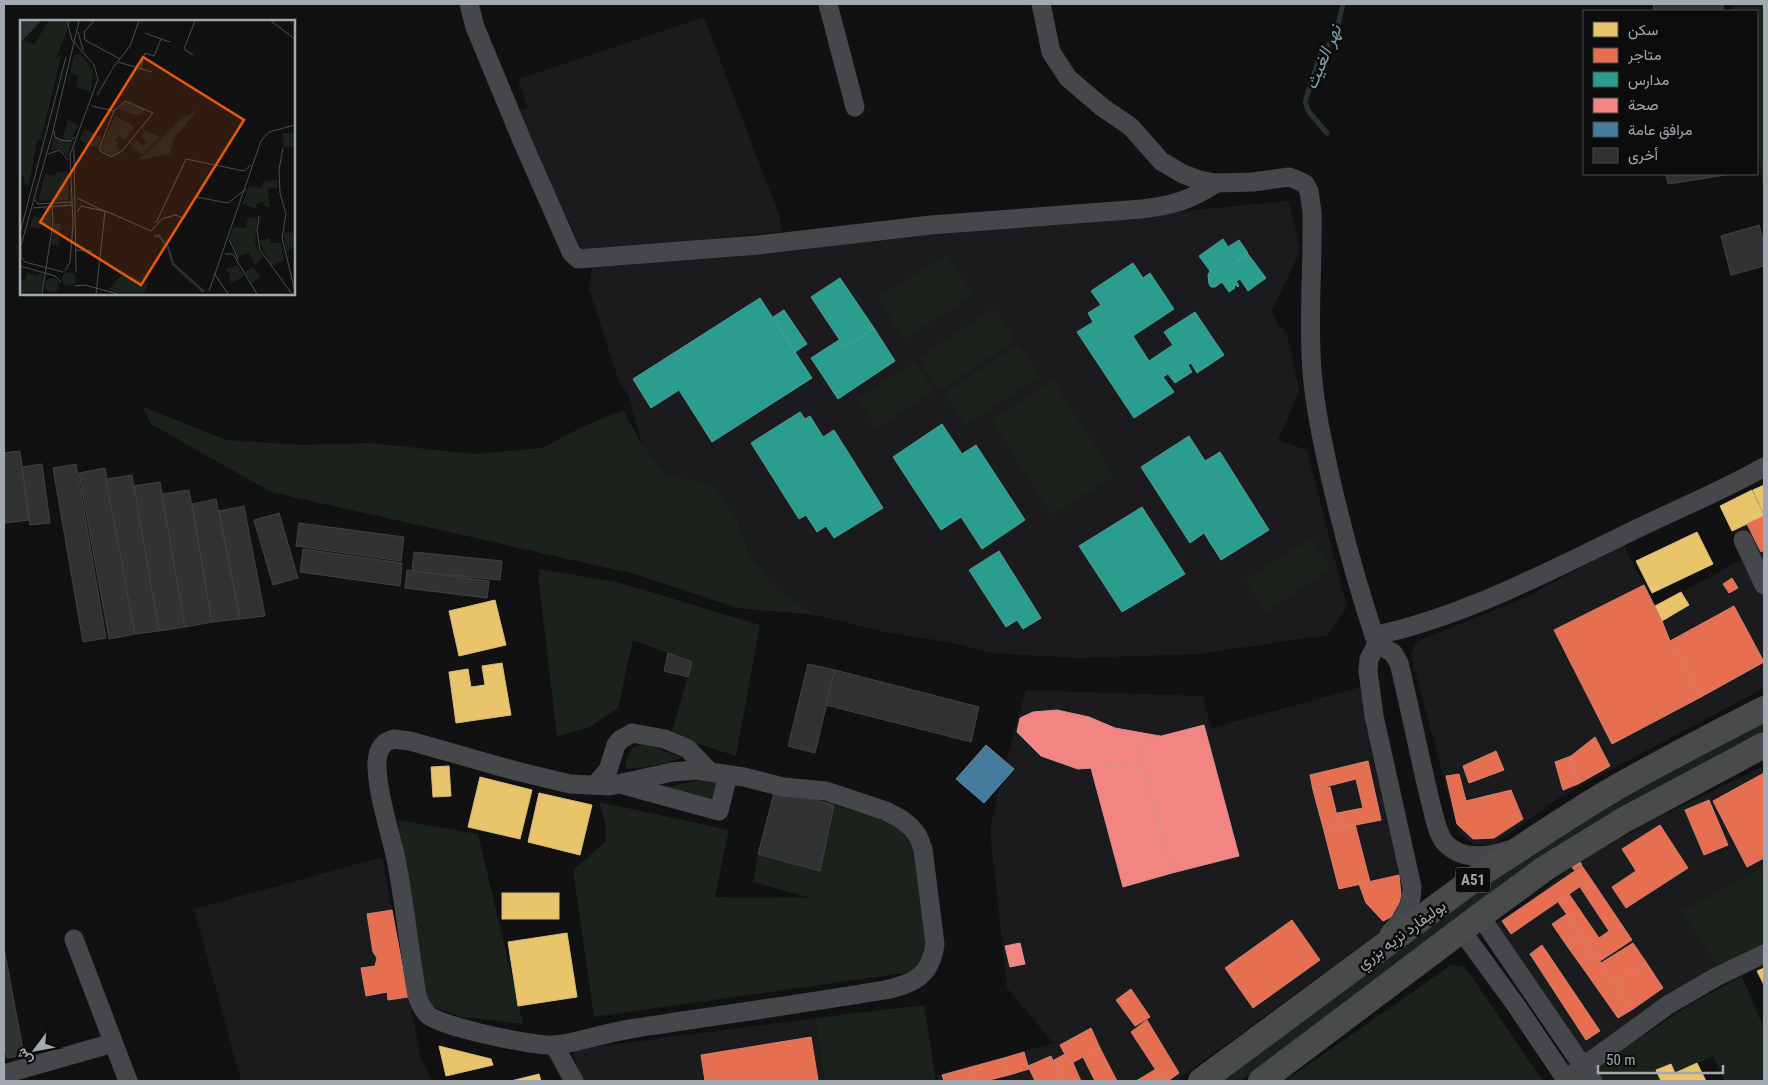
<svg xmlns="http://www.w3.org/2000/svg" width="1768" height="1085" font-family="'Roboto Condensed',Vazirmatn,sans-serif">
<rect width="100%" height="100%" fill="#111"/>
<!-- built -->
<g fill="#1b1b1d">
<polygon points="704,17 780,218 782,231 584,254 518,112 527,108 518,79"/>
<polygon points="1289,201 1300,251 1272,311 1277,323 1287,333 1299,391 1278,440 1307,450 1347,607 1328,635 1199,654 1079,658 989,653 953,643 885,632 817,615 773,587 750,556 736,518 713,483 667,475 643,448 628,394 619,382 589,288 592,267"/>
<polygon points="1764,516 1764,688 1565,794 1494,844 1474,844 1459,834 1411,656 1414,645 1420,640 1525,598 1623,544 1655,606 1745,558 1732,531"/>
<polygon points="1365,686 1402,870 1402,896 1394,918 1378,933 1176,1081 938,1081 937,1075 1053,1043 1007,988 990,831 1000,782 1026,690 1203,696 1211,728"/>
<polygon points="1764,766 1764,867 1681,911 1719,969 1585,1058 1496,923 1529,901 1580,861 1655,819"/>
<polygon points="382,857 421,1059 433,1081 241,1081 194,909"/>
<polygon points="815,1018 825,1081 582,1081 572,1050"/>
</g>
<!-- green -->
<g fill="#1b211b">
<polygon points="1732,4 1764,4 1764,190 1757,148 1757,11 1733,11"/>
<polygon points="947,254 973,295 904,339 878,298"/>
<polygon points="994,308 1015,340 940,390 919,358"/>
<polygon points="1019,344 1040,376 965,426 944,394"/>
<polygon points="915,362 934,391 877,428 858,399"/>
<polygon points="1053,380 1114,476 1052,515 991,420"/>
<polygon points="143,407 226,440 302,445 369,443 475,454 542,448 582,427 623,410 644,448 667,475 713,483 736,518 750,556 773,586 817,615 738,608 635,574 271,492 151,424"/>
<polygon points="1311,538 1331,569 1265,612 1245,580"/>
<polygon points="539,569 621,583 760,625 736,756 671,735 692,662 633,640 618,708 588,728 557,736 539,583"/>
<polygon points="1764,720 1764,730 1686,772 1401,965 1240,1081 1220,1081 1519,862 1554,838"/>
<path d="M 645,743 L 682,758 C 663,764 646,768 626,769 L 626,760 L 632,748 Z"/>
<polygon points="715,777 717,778 715,801 656,789"/>
<polygon points="599,802 729,830 715,897 811,898 753,882 758,854 820,870 834,805 894,822 908,833 917,848 930,945 919,968 904,973 594,1017 573,870 606,841 605,822"/>
<polygon points="398,820 478,834 523,1024 461,1017 431,1006 425,995"/>
<polygon points="1764,867 1764,947 1719,969 1681,911"/>
<polygon points="1451,965 1465,967 1543,1081 1285,1081"/>
<polygon points="1742,976 1764,1029 1764,1081 1725,1081 1713,1056 1675,1073 1671,1064 1656,1071 1661,1081 1603,1081 1594,1069 1691,1004"/>
<polygon points="924,1005 936,1081 825,1081 815,1018"/>
</g>
<!-- homes -->
<g fill="#e9c46a" stroke="#d4bc7f">
<polygon points="1764,485 1764,514 1753,490"/>
<polygon points="1752,490 1764,516 1732,531 1720,506"/>
<polygon points="1697,532 1713,564 1652,593 1636,561"/>
<polygon points="1681,592 1689,605 1662,621 1655,606"/>
<polygon points="495,600 506,645 459,656 449,611"/>
<polygon points="502,663 511,715 456,723 449,672 468,669 471,687 485,685 482,666"/>
<polygon points="449,766 451,796 433,797 431,767"/>
<polygon points="480,777 532,790 520,839 468,827"/>
<polygon points="539,793 592,805 580,855 528,842"/>
<rect x="502" y="893" width="57" height="26"/>
<polygon points="567,933 577,997 518,1006 508,942"/>
<polygon points="1764,968 1764,985 1757,971"/>
<polygon points="439,1046 491,1059 493,1065 446,1076"/>
<polygon points="1697,1063 1706,1081 1661,1081 1656,1070 1671,1064 1675,1073"/>
<polygon points="539,1074 541,1081 511,1081"/>
</g>
<!-- shops -->
<g fill="#e76f51" stroke="#d3806e">
<polygon points="1764,516 1764,550 1761,552 1747,524"/>
<polygon points="1732,578 1738,588 1729,593 1723,584"/>
<polygon points="1644,585 1662,621 1670,641 1701,697 1612,744 1554,630"/>
<polygon points="1734,606 1764,662 1701,697 1670,641"/>
<polygon points="1595,737 1610,766 1578,784 1571,756"/>
<polygon points="1496,751 1504,770 1469,783 1463,766"/>
<polygon points="1571,756 1578,784 1563,790 1555,762"/>
<polygon points="1368,761 1381,820 1340,828 1337,813 1363,808 1356,779 1313,790 1310,775"/>
<polygon points="1764,773 1764,858 1747,867 1713,801"/>
<polygon points="1459,774 1466,801 1511,790 1523,819 1494,838 1473,839 1457,824 1446,776"/>
<polygon points="1330,787 1340,828 1324,831 1313,790"/>
<polygon points="1709,800 1728,845 1704,855 1685,810"/>
<polygon points="1355,824 1370,882 1339,889 1324,831"/>
<polygon points="1660,825 1688,868 1626,908 1612,887 1636,871 1622,849"/>
<polygon points="1580,862 1582,865 1574,870 1572,867"/>
<polygon points="1582,866 1591,879 1511,934 1502,921"/>
<polygon points="1399,875 1401,895 1399,903 1391,917 1383,921 1366,903 1359,884"/>
<polygon points="1591,879 1632,940 1600,961 1558,902 1569,894 1599,938 1609,931 1580,887"/>
<polygon points="392,910 408,997 388,1000 387,992 366,996 361,968 375,966 377,958 373,952 367,914"/>
<polygon points="1567,914 1582,936 1567,946 1552,924"/>
<polygon points="1292,920 1320,960 1253,1008 1225,968"/>
<polygon points="1582,936 1594,953 1580,964 1567,946"/>
<polygon points="1633,943 1646,962 1615,983 1601,963"/>
<polygon points="1542,945 1600,1031 1586,1040 1530,954"/>
<polygon points="1594,953 1633,1009 1618,1018 1580,964"/>
<polygon points="1646,962 1663,988 1633,1009 1615,983"/>
<polygon points="1131,989 1150,1017 1135,1026 1116,1000"/>
<polygon points="1147,1020 1179,1073 1168,1081 1163,1081 1131,1032"/>
<polygon points="1091,1028 1100,1048 1070,1064 1060,1045"/>
<polygon points="811,1037 818,1080 808,1081 705,1081 701,1055"/>
<polygon points="1100,1048 1117,1081 1095,1081 1083,1057"/>
<polygon points="1024,1052 1029,1069 1009,1075 1004,1058"/>
<polygon points="1065,1054 1070,1064 1073,1063 1081,1081 1063,1081 1054,1060"/>
<polygon points="1051,1056 1063,1081 1035,1081 1028,1066"/>
<polygon points="1004,1058 1009,1075 985,1081 975,1081 971,1067"/>
<polygon points="971,1067 975,1081 944,1081 942,1075"/>
<polygon points="1156,1069 1163,1081 1136,1081"/>
</g>
<!-- schools -->
<g fill="#2a9d8f" stroke="#4ea199">
<polygon points="1223,239 1228,247 1239,240 1248,253 1235,263 1248,254 1266,278 1248,291 1240,279 1236,281 1239,286 1238,287 1236,285 1234,286 1235,288 1229,292 1222,282 1215,287 1211,287 1209,284 1208,275 1210,271 1199,256"/>
<polygon points="1133,263 1143,278 1150,273 1174,309 1133,336 1149,361 1173,345 1164,332 1195,312 1224,355 1197,373 1191,363 1188,365 1192,372 1175,383 1168,374 1163,377 1174,392 1134,418 1077,332 1093,322 1088,313 1101,305 1091,291"/>
<polygon points="840,278 874,328 845,348 811,297"/>
<polygon points="760,298 812,378 712,442 679,390 651,408 633,379"/>
<polygon points="784,310 807,344 795,352 773,317"/>
<polygon points="874,328 895,361 838,399 811,358 839,340 845,348"/>
<polygon points="800,412 805,419 810,416 823,437 834,430 883,508 834,538 826,526 817,532 806,515 799,519 751,443"/>
<polygon points="942,424 962,454 976,445 1025,520 982,549 961,517 941,530 893,457"/>
<polygon points="1189,436 1205,461 1220,452 1269,530 1221,560 1204,533 1190,543 1141,467"/>
<polygon points="1142,507 1185,574 1122,612 1079,546"/>
<polygon points="999,551 1041,618 1023,629 1017,620 1006,627 969,570"/>
</g>
<!-- health -->
<g fill="#f28482" stroke="#da8f90">
<polygon points="1057,710 1089,717 1115,728 1160,736 1138,742 1145,770 1122,766 1078,769 1041,756 1017,732 1020,718 1033,712"/>
<polygon points="1204,725 1239,856 1172,873 1138,742"/>
<polygon points="1122,766 1145,770 1172,873 1123,887 1091,768"/>
<polygon points="1020,943 1025,964 1010,967 1005,946"/>
</g>
<!-- public -->
<polygon fill="#457b9d" stroke="#6189a3" points="986,745 1014,769 984,803 956,779"/>
<g fill="none" stroke-linecap="round" stroke-linejoin="round">
<!-- stream -->
<polyline stroke="#293135" stroke-width="5" points="1327,133 1309,112 1305,102 1320,55 1335,37 1343,4"/>
</g>
<!-- building -->
<g fill="#313233" stroke="#414244">
<polygon points="1653,4 1723,4 1724,11 1654,11"/>
<polygon points="1666,174 1732,174 1668,184"/>
<polygon points="1759,225 1764,243 1764,266 1731,275 1721,236"/>
<polygon points="20,451 29,520 5,523 4,453"/>
<polygon points="42,464 50,523 30,525 22,467"/>
<polygon points="76,464 106,638 83,642 53,468"/>
<polygon points="105,468 135,634 109,639 79,473"/>
<polygon points="132,475 159,631 135,634 106,479"/>
<polygon points="160,482 185,627 159,631 134,486"/>
<polygon points="189,490 212,622 185,627 162,494"/>
<polygon points="216,499 240,619 212,622 192,504"/>
<polygon points="244,506 265,616 240,619 219,511"/>
<polygon points="279,513 298,578 273,585 254,520"/>
<polygon points="299,523 404,537 401,561 296,546"/>
<polygon points="303,549 402,563 400,586 300,572"/>
<polygon points="414,552 502,561 500,580 412,571"/>
<polygon points="407,570 489,581 487,598 405,588"/>
<polygon points="668,653 692,662 688,677 664,671"/>
<polygon points="808,664 835,670 815,753 788,746"/>
<polygon points="835,670 979,707 971,742 826,705"/>
<polygon points="775,789 834,805 820,871 758,854"/>
<polygon points="4,948 24,1055 7,1058 4,1044"/>
</g>
<g fill="none" stroke-linecap="round" stroke-linejoin="round">
<!-- minor -->
<g stroke="#45474a" stroke-width="19">
<path d="M 469,4 L 475,27 L 523,143 L 571,252 L 578,259 L 758,245 L 931,225 L 1142,209 C 1172,205 1190,201 1216,183"/>
<polyline points="828,4 855,107"/>
<path d="M 1041,4 L 1051,52 L 1068,78 L 1102,107 L 1131,127 L 1161,161 L 1183,174 L 1199,180 L 1216,183 L 1253,182 L 1289,177 L 1297,180 L 1305,184 L 1309,191 L 1312,212 C 1313,259 1309,306 1311,352 C 1312,394 1321,435 1330,476 C 1343,533 1358,588 1377,644 L 1393,653 L 1399,663 C 1410,708 1419,755 1430,800 C 1434,814 1436,832 1445,843 C 1462,861 1488,857 1509,850"/>
<polyline points="1743,540 1764,585"/>
<path d="M 1374,636 C 1464,616 1539,576 1620,537 C 1668,513 1718,493 1764,467"/>
<path d="M 1377,644 L 1369,659 L 1368,671 L 1374,716 L 1412,887 C 1412,908 1403,919 1389,934"/>
<path d="M 394,739 L 410,741 L 516,771 L 570,784 L 609,786 L 672,772 L 696,770 L 744,777 L 783,787 L 826,791 L 886,811 L 901,819 L 911,827 L 918,836 L 923,849 L 935,944 C 931,976 913,984 885,990 C 800,1004 715,1016 630,1029 C 605,1033 580,1042 556,1045 C 536,1047 442,1027 428,1015 C 422,1009 419,1002 417,995 C 409,950 405,904 396,859 C 390,831 376,790 377,761 C 378,750 382,742 394,739 Z"/>
<polyline points="595,785 608,770 616,745 620,740 632,733 665,739 688,749 708,770"/>
<polyline points="624,785 719,811 728,775"/>
<polyline points="1480,916 1593,1081"/>
<polyline points="1461,930 1515,1004 1567,1081"/>
<polyline points="74,939 128,1081"/>
<polyline points="554,1045 574,1081"/>
<polyline points="4,1074 113,1043"/>
<polyline points="1566,1079 1668,1005 1716,977 1764,954"/>
</g>
<!-- highway -->
<g stroke="#484a4b" stroke-width="26">
<path d="M 1201,1081 L 1485,871 C 1526,845 1565,818 1607,793 C 1658,763 1711,736 1764,709"/>
<polyline points="1261,1081 1480,916 1547,867 1624,820 1764,745"/>
</g>
</g>
<g text-anchor="middle" stroke-width="5" stroke-linejoin="round" paint-order="stroke">
<!-- shield labels -->
<rect fill="#0c0c0d" stroke="#767a80" stroke-width="1" x="1455.5" y="867.5" width="35" height="25" rx="4"/>
<g font-size="15" font-weight="bold" fill="#a3a9b1">
<text x="1473" y="885">A51</text>
</g>
<!-- street labels -->
<g font-size="16" fill="#a3a9b1" stroke="#0c0c0d">
<text transform="translate(1401 934) rotate(-36)" y="6">بوليفارد نزيه بزري</text>
</g>
<!-- water labels -->
<g font-size="18" font-style="italic" fill="#7b9aab" stroke="#0c0c0d">
<text transform="translate(1323 57) rotate(-67)" y="6">نهر الغيث</text>
</g>
</g>
<!-- overview -->
<g transform="translate(20 20)">
<rect width="275" height="275" fill="#111"/>
<path d="M 29,1 L 51,1 L 36,38 L 41,36 L 21,120 L 17,121 L 9,165 L 3,163 L 4,157 L 0,155 L 0,19 L 14,24 ZM 60,34 L 73,50 L 71,72 L 56,67 L 59,56 L 50,53 L 54,35 ZM 105,82 L 125,89 L 119,96 L 98,89 ZM 178,90 L 154,118 L 150,134 L 119,140 L 163,97 ZM 95,96 L 110,103 L 114,109 L 104,120 L 99,115 L 95,121 L 100,121 L 95,126 L 100,131 L 92,136 L 80,129 ZM 48,100 L 59,105 L 50,120 L 43,118 ZM 64,109 L 82,117 L 77,128 L 59,120 ZM 123,109 L 140,117 L 122,135 L 111,125 L 117,120 L 122,126 L 127,122 L 122,116 ZM 262,113 L 275,113 L 275,130 L 273,127 L 264,127 ZM 34,117 L 52,121 L 48,136 L 40,129 L 31,130 ZM 48,151 L 48,180 L 18,181 L 25,154 L 35,156 L 36,152 ZM 257,160 L 258,167 L 248,169 L 250,187 L 244,186 L 243,181 L 236,185 L 237,189 L 222,184 L 229,166 L 241,169 L 243,162 ZM 31,187 L 31,206 L 21,204 L 20,209 L 10,207 L 13,197 L 26,198 L 28,193 L 23,188 ZM 228,197 L 237,198 L 235,223 L 243,238 L 235,245 L 229,233 L 218,237 L 210,218 L 213,207 L 226,208 ZM 34,204 L 41,204 L 39,225 L 31,225 ZM 273,212 L 275,225 L 266,232 L 264,213 ZM 250,218 L 251,223 L 261,223 L 264,240 L 251,246 L 239,220 ZM 218,245 L 224,256 L 209,265 L 210,255 L 205,249 ZM 233,247 L 240,257 L 232,264 L 225,252 ZM42 259a7 7 0 1 1 14 0a7 7 0 1 1-14 0ZM 20,252 L 24,257 L 21,274 L 0,274 L 0,259 L 5,261 L 7,253 L 18,256 ZM 103,253 L 128,264 L 124,274 L 102,274 L 88,270 ZM25 265a7 7 0 1 1 14 0a7 7 0 1 1-14 0Z" fill="#1b211b"/>
<path d="M 0,1 L 21,1 L 3,20 L 0,19 Z" fill="#293135"/>
<path fill="none" stroke="#293135" stroke-width="2.5" d="M 134,216 L 139,216 L 148,227 L 153,244 L 184,272"/>
<path fill="none" stroke="#4b4e51" stroke-width="1" d="M 74,1 L 64,12 L 65,20 L 100,39M 251,1 L 275,19M 58,12 L 63,30M 125,13 L 141,19M 173,35 L 164,29 L 175,1M 98,42 L 132,52M 92,49 L 110,26 L 119,1M 120,50 L 125,33 L 134,36 L 141,19 L 150,22M 77,75 L 92,50M 105,81 L 133,93 L 102,131 L 91,137 L 80,131 L 80,126 L 94,91 ZM 72,86 L 94,91M 34,111 L 35,117 L 41,120 L 50,121 L 55,117M 263,128 L 259,150 L 260,173 L 266,194 L 262,218 L 275,271M 54,129 L 56,252M 28,134 L 40,130 L 48,140M 57,178 L 84,191M 15,180 L 18,184 L 52,182M 13,188 L 52,185M 57,192 L 61,186 L 88,192 L 131,211 L 142,199 L 155,195 L 164,198 L 176,177 L 208,183 L 226,169M 239,196 L 237,211 L 240,230 L 272,274M 136,203 L 166,139 L 224,151 L 231,145M 0,213 L 46,37M 209,219 L 218,239M 1,228 L 1,237 L 5,242 L 43,252M 0,229 L 33,111 L 59,1M 56,230 L 72,231M 205,234 L 213,234 L 237,274M 0,246 L 35,256 L 41,262M 45,251 L 50,242 L 53,204 L 50,135 L 78,59 L 74,45 L 52,20 L 47,1M 194,253 L 208,274M 54,266 L 65,265 L 98,274M 189,271 L 241,121 L 249,112 L 275,105M 22,274 L 33,203 L 32,183M 76,274 L 85,191"/>
<path fill="#e8590c" fill-opacity="0.15" stroke="#e8590c" stroke-width="2.5" d="M 123,37 L 224,100 L 121,265 L 20,202 Z"/>
<rect width="275" height="275" fill="none" stroke="#a3a9b1" stroke-width="2.5"/>
</g>
<!-- border -->
<rect width="1768" height="1085" fill="none" stroke="#a3a9b1" stroke-width="10"/>
<!-- legend -->
<rect x="1583" y="10" width="175" height="165" fill="#0c0c0d" stroke="#484b4f"/>
<rect x="1593" y="22" width="25" height="15" fill="#e9c46a" stroke="#484b4f"/>
<text x="1628" y="35" font-size="15" fill="#a3a9b1">سكن</text>
<rect x="1593" y="48" width="25" height="15" fill="#e76f51" stroke="#484b4f"/>
<text x="1628" y="60" font-size="15" fill="#a3a9b1">متاجر</text>
<rect x="1593" y="72" width="25" height="15" fill="#2a9d8f" stroke="#484b4f"/>
<text x="1628" y="85" font-size="15" fill="#a3a9b1">مدارس</text>
<rect x="1593" y="98" width="25" height="15" fill="#f28482" stroke="#484b4f"/>
<text x="1628" y="110" font-size="15" fill="#a3a9b1">صحة</text>
<rect x="1593" y="122" width="25" height="15" fill="#457b9d" stroke="#484b4f"/>
<text x="1628" y="135" font-size="15" fill="#a3a9b1">مرافق عامة</text>
<rect x="1593" y="148" width="25" height="15" fill="#313233" stroke="#484b4f"/>
<text x="1628" y="160" font-size="15" fill="#a3a9b1">أخرى</text>
<!-- north arrow -->
<g transform="translate(35 1050) rotate(238)" stroke="#0c0c0d" stroke-width="4" paint-order="stroke">
<path d="M0-4L9 19L0 12L-9 19Z" fill="#a3a9b1"/>
<text y="-8" font-size="14" font-weight="bold" text-anchor="middle" fill="#a3a9b1">ش</text>
</g>
<!-- scale -->
<path d="M1598 1065v8h125v-8" fill="none" stroke="#a3a9b1" stroke-width="2.5"/>
<text x="1606" y="1065" font-size="15" fill="#a3a9b1" stroke="#0c0c0d" stroke-width="4" paint-order="stroke">50 m</text>
</svg>
